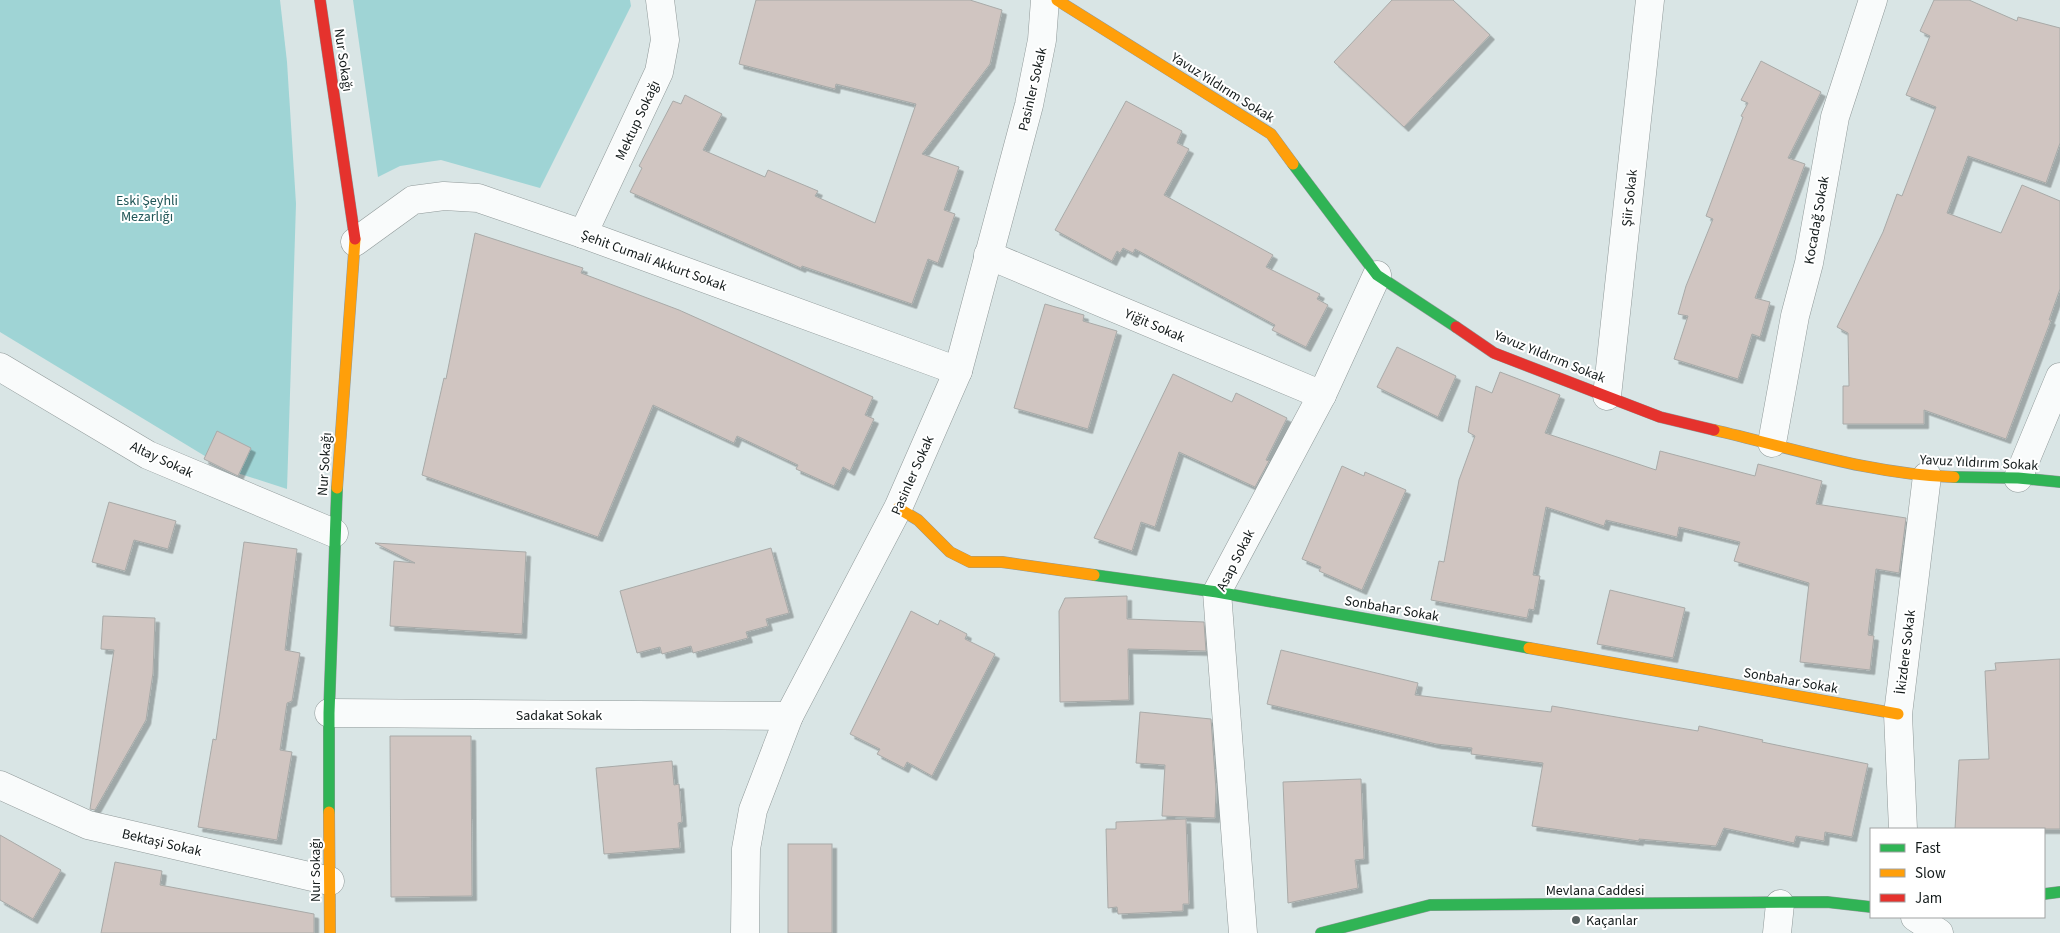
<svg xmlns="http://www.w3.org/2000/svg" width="2060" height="933" font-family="'Source Sans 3',sans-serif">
<defs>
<filter id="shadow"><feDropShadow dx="4.5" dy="4.5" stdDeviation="0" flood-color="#0004"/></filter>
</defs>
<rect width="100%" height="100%" fill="#d9e5e5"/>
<!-- green -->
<g fill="#9fd4d5">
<polygon points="0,0 280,0 287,62 296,204 287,489 228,470 0,332"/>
<polygon points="353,0 630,0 631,6 540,188 441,160 400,166 378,177"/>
</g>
<!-- building -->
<g fill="#d0c5c1" stroke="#a8aaa8" filter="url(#shadow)">
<polygon points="756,0 970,0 1002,10 990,64 922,154 959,167 944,210 955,214 938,263 928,259 912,304 802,266 801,268 630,192 642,168 639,166 673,101 681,104 685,95 722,114 703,150 765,177 768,170 818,191 815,196 875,223 916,104 836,84 835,89 739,64"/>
<polygon points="1392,0 1453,0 1490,35 1404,127 1334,62"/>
<polygon points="1934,0 1969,0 2017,21 2018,17 2060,28 2060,143 2046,183 1968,156 1947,213 2001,233 2022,185 2060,201 2060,289 2049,320 2051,320 2006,439 1924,410 1924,424 1843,424 1843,386 1849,386 1848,333 1837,327 1883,232 1897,194 1902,196 1936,107 1906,95 1930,36 1920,31"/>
<polygon points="1761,61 1821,92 1788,158 1805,164 1755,298 1770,302 1760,337 1752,334 1738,379 1674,359 1688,316 1678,314 1686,286 1713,219 1706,216 1743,117 1741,116 1748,103 1741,100"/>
<polygon points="1126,101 1182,131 1177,143 1189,149 1164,195 1273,255 1266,267 1320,294 1317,299 1328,305 1306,347 1272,330 1275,325 1135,249 1133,253 1123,248 1120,253 1117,251 1112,261 1055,230"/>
<polygon points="475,233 583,268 581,273 679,310 873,397 865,415 874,419 850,471 843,467 834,486 796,469 798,465 737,436 734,443 653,405 598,537 422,475 444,378 446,379"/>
<polygon points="1045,304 1084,315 1083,321 1117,331 1088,429 1014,408"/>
<polygon points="1397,347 1456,376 1438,417 1377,387"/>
<polygon points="1500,372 1560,395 1545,433 1656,470 1660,451 1755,476 1758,464 1822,481 1816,504 1906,518 1899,573 1876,569 1868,635 1874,636 1870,670 1800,662 1809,583 1734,561 1740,542 1679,527 1677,537 1606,520 1604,526 1546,507 1533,575 1540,576 1534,610 1529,609 1527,618 1431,600 1439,561 1444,562 1459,480 1475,436 1468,432 1476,386 1492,393"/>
<polygon points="1173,374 1232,402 1236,393 1287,418 1266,460 1269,461 1255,487 1179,452 1155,527 1141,522 1132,551 1094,538"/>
<polygon points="217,431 251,448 238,476 204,459"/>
<polygon points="1342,466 1364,476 1365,472 1406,490 1362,590 1319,571 1321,567 1302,559"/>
<polygon points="109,502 176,521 168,549 134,540 125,571 92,562"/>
<polygon points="244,542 297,549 285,650 300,653 292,701 287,703 280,750 292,752 277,840 198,827 213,739 216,740"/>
<polygon points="375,543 526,552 522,634 390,626 394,561 415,563"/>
<polygon points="771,548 789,613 766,619 768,626 746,632 748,638 693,653 691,646 662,654 660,647 637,653 620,591"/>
<polygon points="1610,590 1685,608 1673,658 1597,644"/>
<polygon points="1127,596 1127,619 1204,622 1206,651 1128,649 1129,700 1060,702 1059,611 1065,598"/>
<polygon points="911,611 938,625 940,620 967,634 965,639 995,654 932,776 907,762 904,768 877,754 880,749 850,734"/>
<polygon points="103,616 155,618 153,673 146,720 95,810 90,809 114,650 101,649"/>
<polygon points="1281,650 1418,683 1415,695 1551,712 1552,706 1698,731 1699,726 1763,740 1762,742 1868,764 1852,837 1825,832 1824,841 1796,836 1794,843 1724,828 1716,846 1639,839 1639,841 1532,826 1543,763 1471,754 1472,748 1436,744 1267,704"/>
<polygon points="2060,659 2060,829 1955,829 1959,760 1989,759 1985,671 1996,670 1995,663"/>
<polygon points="1140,712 1211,719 1216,790 1215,818 1162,816 1165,765 1136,763"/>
<polygon points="390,736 471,736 472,896 391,897"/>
<polygon points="672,761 674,785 679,784 682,822 678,823 680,848 604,854 596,768"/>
<polygon points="1361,779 1364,859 1355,860 1358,888 1288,903 1283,782"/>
<polygon points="1186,819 1189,904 1183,904 1183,911 1118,914 1117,907 1108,908 1106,829 1116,829 1116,822"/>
<polygon points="0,835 61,870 33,919 0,900"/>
<rect x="788" y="844" width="44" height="89"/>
<polygon points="115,862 162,871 160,885 314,914 314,933 101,933"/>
</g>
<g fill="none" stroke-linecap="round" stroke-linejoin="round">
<!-- street casing -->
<g stroke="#909999" stroke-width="29">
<g id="street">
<polyline points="583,234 659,72 665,40 660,0"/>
<polyline points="355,242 413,200 444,196 478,198 583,234 958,371"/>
<polyline points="988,255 1322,395"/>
<polyline points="0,367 148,455 334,533"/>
<polyline points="1607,396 1650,0"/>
<polyline points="1772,443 1795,316 1809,263 1835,117 1873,0"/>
<polyline points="2018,478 2060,377"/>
<polyline points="329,713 789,716"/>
<polyline points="0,785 88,825 330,881"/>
<polyline points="1903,829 1898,714 1927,476"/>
<polyline points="1915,917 1939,933"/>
<polyline points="745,933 746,849 753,810 789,716 898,508 958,371 1029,105 1042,40 1045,0"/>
<polyline points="1243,933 1217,592 1322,395 1377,275"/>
<polyline points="1777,933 1780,904"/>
</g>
</g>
<!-- fast casing -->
<g stroke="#909999" stroke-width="12">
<g id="fast">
<polyline points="1293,164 1377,275 1456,327"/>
<polyline points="1954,477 2018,478 2060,482"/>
<polyline points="1094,575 1217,592 1529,648"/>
<polyline points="329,812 329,713 337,488"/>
<polyline points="2044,894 2060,892"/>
<polyline points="1321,933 1430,905 1827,902 1871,907"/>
</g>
</g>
<!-- slow casing -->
<g stroke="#909999" stroke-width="12">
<g id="slow">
<polyline points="1057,0 1271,134 1293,164"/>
<path d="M 1714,430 C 1792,448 1873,475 1954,477"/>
<polyline points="337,488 355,239"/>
<polyline points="898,508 918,520 950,552 970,562 1002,562 1094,575"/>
<polyline points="1529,648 1898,714"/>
<polyline points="329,812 330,933"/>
</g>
</g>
<!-- jam casing -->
<g stroke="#909999" stroke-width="12">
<g id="jam">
<polyline points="320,0 355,239"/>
<polyline points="1456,327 1494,353 1660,417 1714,430"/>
</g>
</g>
<!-- street -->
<use href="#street" stroke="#f9fbfb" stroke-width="28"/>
<!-- fast -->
<use href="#fast" stroke="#30b455" stroke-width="11"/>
<!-- slow -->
<use href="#slow" stroke="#ff9f0a" stroke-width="11"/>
<!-- jam -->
<use href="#jam" stroke="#e5322d" stroke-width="11"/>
</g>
<!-- markers -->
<circle fill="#586161" stroke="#fff" stroke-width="2" cx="1576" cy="920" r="5"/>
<g text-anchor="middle" stroke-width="4" stroke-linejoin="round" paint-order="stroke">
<!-- street labels -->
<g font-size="14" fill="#131a1a" stroke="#fff">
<text transform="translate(344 60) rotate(82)" y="5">Nur Sokağı</text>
<text transform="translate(1223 87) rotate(32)" y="5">Yavuz Yıldırım Sokak</text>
<text transform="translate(1032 89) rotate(-77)" y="5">Pasinler Sokak</text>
<text transform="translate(637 120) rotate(-65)" y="5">Mektup Sokağı</text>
<text transform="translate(1629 198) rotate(-84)" y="5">Şiir Sokak</text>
<text transform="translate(1816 220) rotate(-80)" y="5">Kocadağ Sokak</text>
<text transform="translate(654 260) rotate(20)" y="5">Şehit Cumali Akkurt Sokak</text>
<text transform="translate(1155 325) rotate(23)" y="5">Yiğit Sokak</text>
<text transform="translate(1550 356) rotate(22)" y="5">Yavuz Yıldırım Sokak</text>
<text transform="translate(162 459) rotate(25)" y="5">Altay Sokak</text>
<text transform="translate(1979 462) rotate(3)" y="5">Yavuz Yıldırım Sokak</text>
<text transform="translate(324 464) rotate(-86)" y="5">Nur Sokağı</text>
<text transform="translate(912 475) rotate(-66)" y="5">Pasinler Sokak</text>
<text transform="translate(1235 560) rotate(-63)" y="5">Asap Sokak</text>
<text transform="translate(1392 608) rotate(10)" y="5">Sonbahar Sokak</text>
<text transform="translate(1905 652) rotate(-83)" y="5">İkizdere Sokak</text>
<text transform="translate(1791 680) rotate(10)" y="5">Sonbahar Sokak</text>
<text x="559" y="720">Sadakat Sokak</text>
<text transform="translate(162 842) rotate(13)" y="5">Bektaşi Sokak</text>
<text transform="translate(315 870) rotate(-90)" y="5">Nur Sokağı</text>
<text x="1595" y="895">Mevlana Caddesi</text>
</g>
<!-- park labels -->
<g font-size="14" fill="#205657" stroke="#fff">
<text x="147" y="205">Eski Şeyhli<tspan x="147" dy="16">Mezarlığı</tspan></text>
</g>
<!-- poi labels -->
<g font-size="14" fill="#131a1a" stroke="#fff" text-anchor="start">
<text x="1586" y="925">Kaçanlar</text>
</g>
</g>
<!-- legend -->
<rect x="1870" y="828" width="175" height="90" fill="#ffffff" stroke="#a1a3a3"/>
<rect x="1880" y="844" width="25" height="8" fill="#30b455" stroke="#a1a3a3"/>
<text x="1915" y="853" font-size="15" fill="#131a1a">Fast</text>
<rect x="1880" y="869" width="25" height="8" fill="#ff9f0a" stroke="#a1a3a3"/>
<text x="1915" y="878" font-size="15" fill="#131a1a">Slow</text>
<rect x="1880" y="894" width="25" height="8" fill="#e5322d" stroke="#a1a3a3"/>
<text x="1915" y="903" font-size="15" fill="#131a1a">Jam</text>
</svg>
